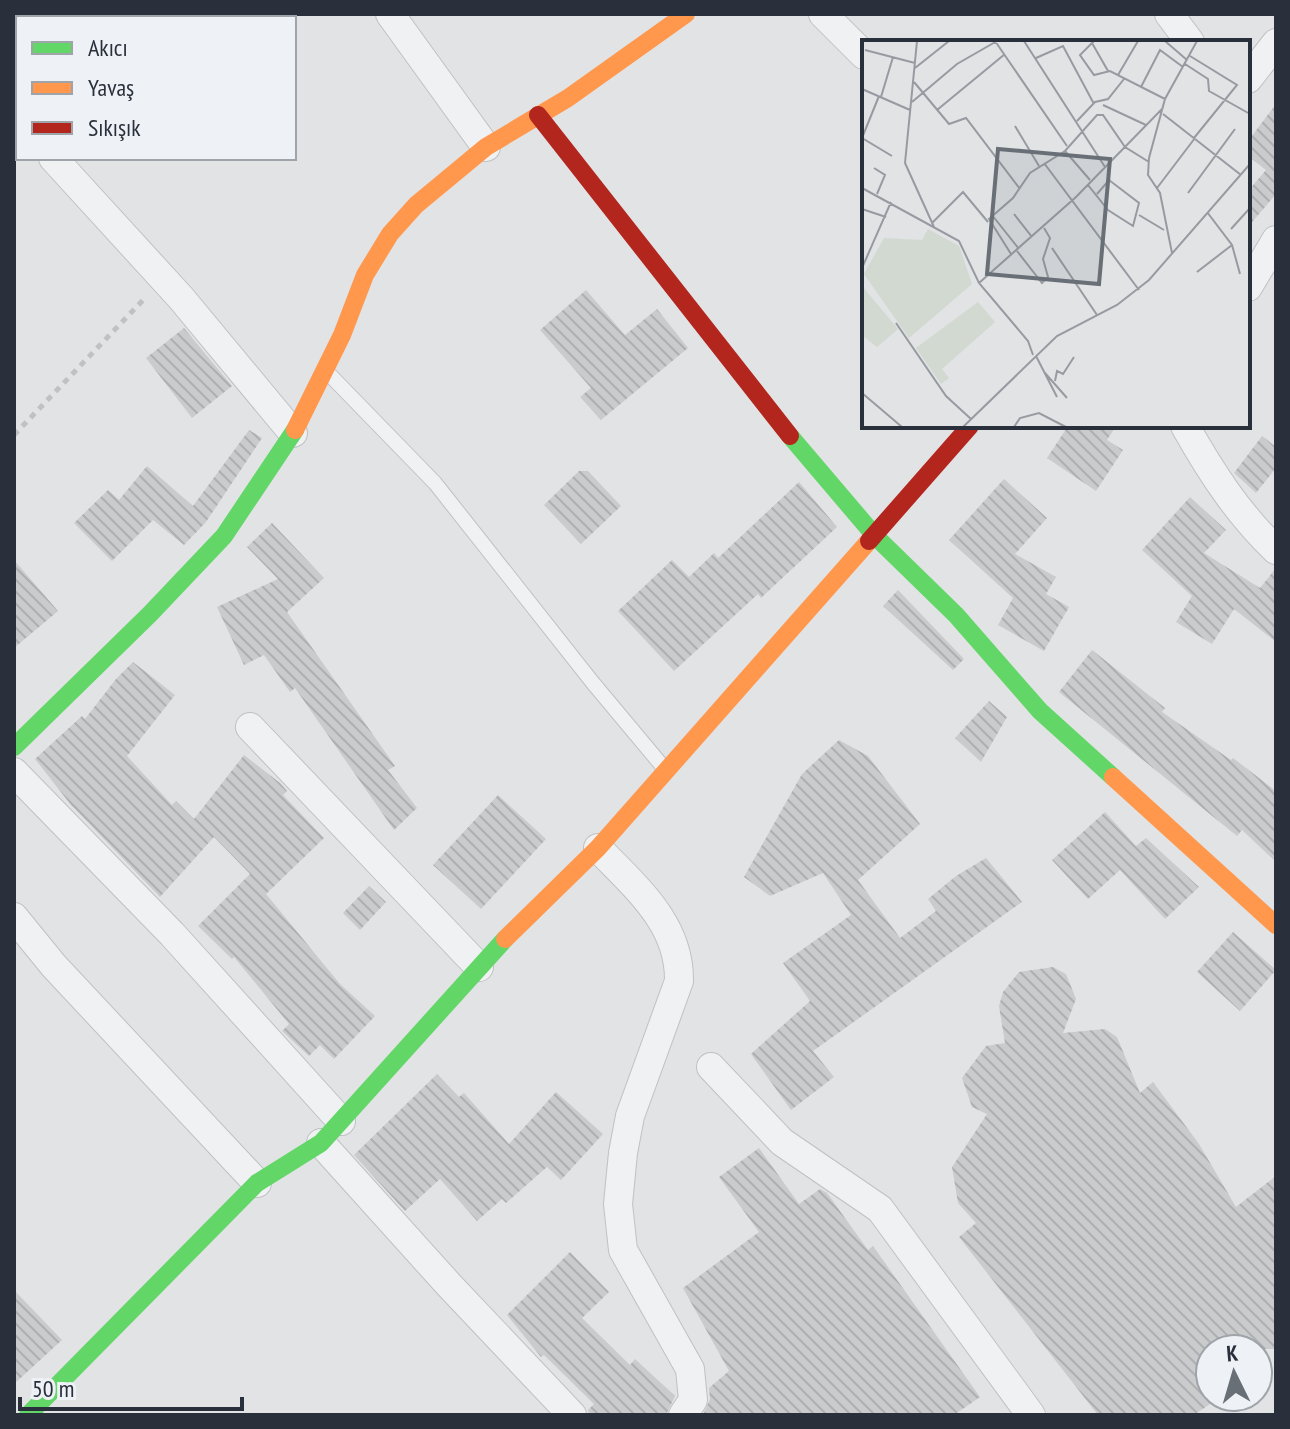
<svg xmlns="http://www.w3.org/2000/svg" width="1290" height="1429" font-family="'PT Sans Narrow',sans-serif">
<defs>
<pattern id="building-back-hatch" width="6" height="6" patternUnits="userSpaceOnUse" patternTransform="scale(2)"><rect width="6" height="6" fill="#c9cbcd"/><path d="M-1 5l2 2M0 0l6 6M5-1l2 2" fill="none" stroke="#adafb1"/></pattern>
</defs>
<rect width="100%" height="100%" fill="#e1e3e5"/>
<!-- building -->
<g fill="url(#building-back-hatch)">
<polygon points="1276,104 1276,194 1248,227 1248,191 1266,170 1248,156 1248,141"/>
<polygon points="586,290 625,335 657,309 688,348 601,420 580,397 591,388 540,330"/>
<polygon points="184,328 232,386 192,418 146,358"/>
<polygon points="1068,426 1116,426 1107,440 1123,450 1096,491 1047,458"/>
<polygon points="249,430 262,438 206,522 184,545 153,520 112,561 74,523 108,490 119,500 147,466 193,506"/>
<polygon points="1262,436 1276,447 1276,468 1256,493 1234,473"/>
<polygon points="579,471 588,471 621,506 581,544 544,505"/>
<polygon points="1004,479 1047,518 1015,554 1056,577 1046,594 1069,607 1044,651 998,625 1013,598 949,540"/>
<polygon points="799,482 837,527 761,598 758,594 674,671 618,611 672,560 689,577 714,553 718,558"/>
<polygon points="1190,497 1226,530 1204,553 1260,588 1276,568 1276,642 1234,609 1212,644 1176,622 1192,596 1142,550"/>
<polygon points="272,523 324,578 287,612 395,766 388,770 417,808 394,830 295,688 290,692 264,655 244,665 217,607 278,579 247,547"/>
<polygon points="14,560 58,611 14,648"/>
<polygon points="898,590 964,659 953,670 883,606"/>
<polygon points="1092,650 1165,708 1162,712 1231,760 1233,758 1276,791 1276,862 1242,830 1237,836 1059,692"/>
<polygon points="133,662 175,695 127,756 172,805 176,801 194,819 244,755 280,783 287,791 283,795 324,838 266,894 340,984 375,1016 334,1059 320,1045 309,1056 282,1031 289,1024 234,957 232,959 198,926 250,874 214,837 160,897 71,805 35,759 82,716 85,719 116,679"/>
<polygon points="989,701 1007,717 981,762 955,738"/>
<polygon points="839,740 868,756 920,824 858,880 900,938 936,911 928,899 956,876 986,858 1022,902 813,1051 834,1077 791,1110 751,1054 810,1001 783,963 851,915 823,873 770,896 744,877 802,774"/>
<polygon points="498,795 546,839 481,909 433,865"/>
<polygon points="1105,812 1136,846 1146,838 1199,887 1165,919 1120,870 1088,899 1052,860"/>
<polygon points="369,886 386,902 360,930 343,913"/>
<polygon points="1233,932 1276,970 1240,1011 1197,972"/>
<polygon points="1053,967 1066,974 1076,999 1063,1033 1105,1029 1117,1037 1140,1093 1153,1082 1199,1144 1236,1207 1276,1176 1276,1349 1210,1349 1210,1404 1194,1415 1098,1415 959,1237 976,1223 958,1203 952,1167 987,1114 972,1107 962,1078 986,1046 1005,1043 999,1006 1003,992 1019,972"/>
<polygon points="437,1074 459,1097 464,1093 509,1144 556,1092 603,1134 561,1180 547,1167 506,1203 502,1199 477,1221 440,1179 405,1211 354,1155"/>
<polygon points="759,1148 799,1204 820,1189 827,1193 868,1250 873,1246 980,1397 954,1415 703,1415 710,1399 709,1388 729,1371 683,1288 759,1232 719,1177"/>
<polygon points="570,1252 609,1292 582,1318 630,1365 635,1359 675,1396 666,1415 589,1415 588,1410 594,1404 544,1355 541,1357 507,1315"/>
<polygon points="14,1290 62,1340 14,1384"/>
</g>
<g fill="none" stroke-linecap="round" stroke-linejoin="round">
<!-- lane casing -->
<g stroke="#bfc1c3" stroke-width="16">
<polyline id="lane" points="328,373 435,483 593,683 664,768"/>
</g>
<!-- street casing -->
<g stroke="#bfc1c3" stroke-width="30">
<g id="street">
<polyline points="390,14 486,147"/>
<polyline points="823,14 864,55"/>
<polyline points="1169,14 1190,42"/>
<polyline points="1248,79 1276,43"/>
<polyline points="14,115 18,119"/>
<polyline points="53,158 181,298 293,433"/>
<polyline points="1248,287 1276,240"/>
<path d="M 1185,426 C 1211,472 1238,514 1276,550"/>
<polyline points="250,727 479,967"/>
<polyline points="14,772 172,934 341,1121"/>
<path d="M 598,848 C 635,887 680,923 679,981 L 630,1116 L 623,1153 L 618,1204 L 623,1250 L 690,1369 L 693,1400 L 683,1415"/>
<polyline points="14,917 54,966 257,1183"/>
<polyline points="711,1067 782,1142 880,1209 1031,1415"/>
<polyline points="321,1143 449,1285 572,1415"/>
</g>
</g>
<!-- path -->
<polyline stroke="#bfc1c4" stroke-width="5" stroke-dasharray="6 6" stroke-linecap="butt" points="14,435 146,297"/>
<!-- lane -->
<use href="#lane" stroke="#eff1f2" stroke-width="14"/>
<!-- street -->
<use href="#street" stroke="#eff1f2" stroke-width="28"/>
<!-- fast -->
<g stroke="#63d668" stroke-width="18">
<polyline points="790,436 875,536 956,615 1040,711 1113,777"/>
<polyline points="14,747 150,614 224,536 295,430"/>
<polyline points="28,1415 257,1183 321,1143 505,939"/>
</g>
<!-- slow -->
<g stroke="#ff974d" stroke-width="18">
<polyline points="295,430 342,335 365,275 390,234 416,205 486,147 568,98 686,14"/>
<polyline points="1113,777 1276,925"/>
<polyline points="505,939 598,848 869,541"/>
</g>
<!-- jam -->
<g stroke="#b3261e" stroke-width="18">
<polyline points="538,115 790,436"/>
<polyline points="869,541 970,426"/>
</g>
</g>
<!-- overview -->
<g transform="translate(862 40)">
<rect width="388" height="388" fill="#e1e3e5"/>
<path d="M 116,262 L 133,282 L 80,329 L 87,338 L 79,344 L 54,308 Z" fill="#d1d9d1"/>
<path d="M 66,189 L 97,206 L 110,244 L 47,298 L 2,234 L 22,198 L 60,200 ZM 0,246 L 36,289 L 15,307 L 0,295 Z" fill="#d1d9d1"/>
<path fill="none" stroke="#979ba1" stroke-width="2" d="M 55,1 L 43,123 L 72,187M 133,1 L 205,106M 162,1 L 243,127M 232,1 L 218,15 L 232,35 L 248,31 L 303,59M 303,1 L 325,20M 230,3 L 246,31M 3,10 L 53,23M 328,16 L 375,45 L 332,98M 174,18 L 201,6 L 232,64M 323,24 L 346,39 L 347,51 L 388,74M 53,28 L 87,1M 256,35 L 276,1M 52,42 L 87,84 L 104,78 L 158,149M 279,47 L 298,10 L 321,27M 0,49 L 48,70M 19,57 L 31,17M 50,62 L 95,24 L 135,1M 241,65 L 284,85M 75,70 L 143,14M 301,74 L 379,135M 215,81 L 233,62 L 246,59 L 262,39M 153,86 L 177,126M 0,98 L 17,56M 0,98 L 30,116M 203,111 L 228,140M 182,123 L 277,250M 12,128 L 23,135 L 15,154M 226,145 L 246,170 L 271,186 L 277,163 L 247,140 L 235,154M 0,148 L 97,201 L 117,243 L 166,301 L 171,315M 295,148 L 333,98M 326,153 L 373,89M 0,169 L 24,177M 345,172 L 370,205 L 378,234M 152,174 L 170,197M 130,175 L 157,209M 277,175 L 302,190M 70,183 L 101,152 L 126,182M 369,189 L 388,168M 190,208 L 235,275M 155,211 L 180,243 L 186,237 L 181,219 L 188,198 L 182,188M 310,213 L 298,153 L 286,135 L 287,118 L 303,59 L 335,1M 149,214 L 127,179 L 151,158 L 168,133 L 203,111 L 235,75 L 241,75 L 263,107 L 287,122M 0,228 L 29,162M 335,232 L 370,205M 117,243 L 214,157 L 301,68M 34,283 L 84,356 L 109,379M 174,316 L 195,357M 183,333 L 205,358M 193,341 L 195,331 L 201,334 L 212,317M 0,353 L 40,387M 101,387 L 195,296 L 255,265 L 287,240 L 388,124M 152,387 L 158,378 L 177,373 L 204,387"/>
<path fill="#696f77" fill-opacity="0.15" stroke="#696f77" stroke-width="4" d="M 136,109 L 248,119 L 237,244 L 125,234 Z"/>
<rect width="388" height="388" fill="none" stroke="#29303c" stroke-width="4"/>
</g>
<!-- border -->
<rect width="1290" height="1429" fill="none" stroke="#29303c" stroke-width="32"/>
<!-- legend -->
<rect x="16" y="16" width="280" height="144" fill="#eef1f5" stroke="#9fa4ab" stroke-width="2"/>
<rect x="32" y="42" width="40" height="12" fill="#63d668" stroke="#9fa4ab" stroke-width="2"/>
<text x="88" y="56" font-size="24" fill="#29303c">Akıcı</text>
<rect x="32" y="82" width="40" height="12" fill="#ff974d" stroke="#9fa4ab" stroke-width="2"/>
<text x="88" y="96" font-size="24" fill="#29303c">Yavaş</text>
<rect x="32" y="122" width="40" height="12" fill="#b3261e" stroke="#9fa4ab" stroke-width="2"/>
<text x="88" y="136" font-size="24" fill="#29303c">Sıkışık</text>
<!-- north arrow -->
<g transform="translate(1234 1373) rotate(355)"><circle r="38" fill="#eef1f5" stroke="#9fa4ab" stroke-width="2"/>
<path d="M0-6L14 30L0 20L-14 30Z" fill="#696f77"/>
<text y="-12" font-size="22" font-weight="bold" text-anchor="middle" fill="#29303c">K</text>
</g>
<!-- scale -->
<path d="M20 1397v12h222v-12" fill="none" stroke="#29303c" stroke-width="4"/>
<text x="32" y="1397" font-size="24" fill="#29303c" stroke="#eef1f5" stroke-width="6" paint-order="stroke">50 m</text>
</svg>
